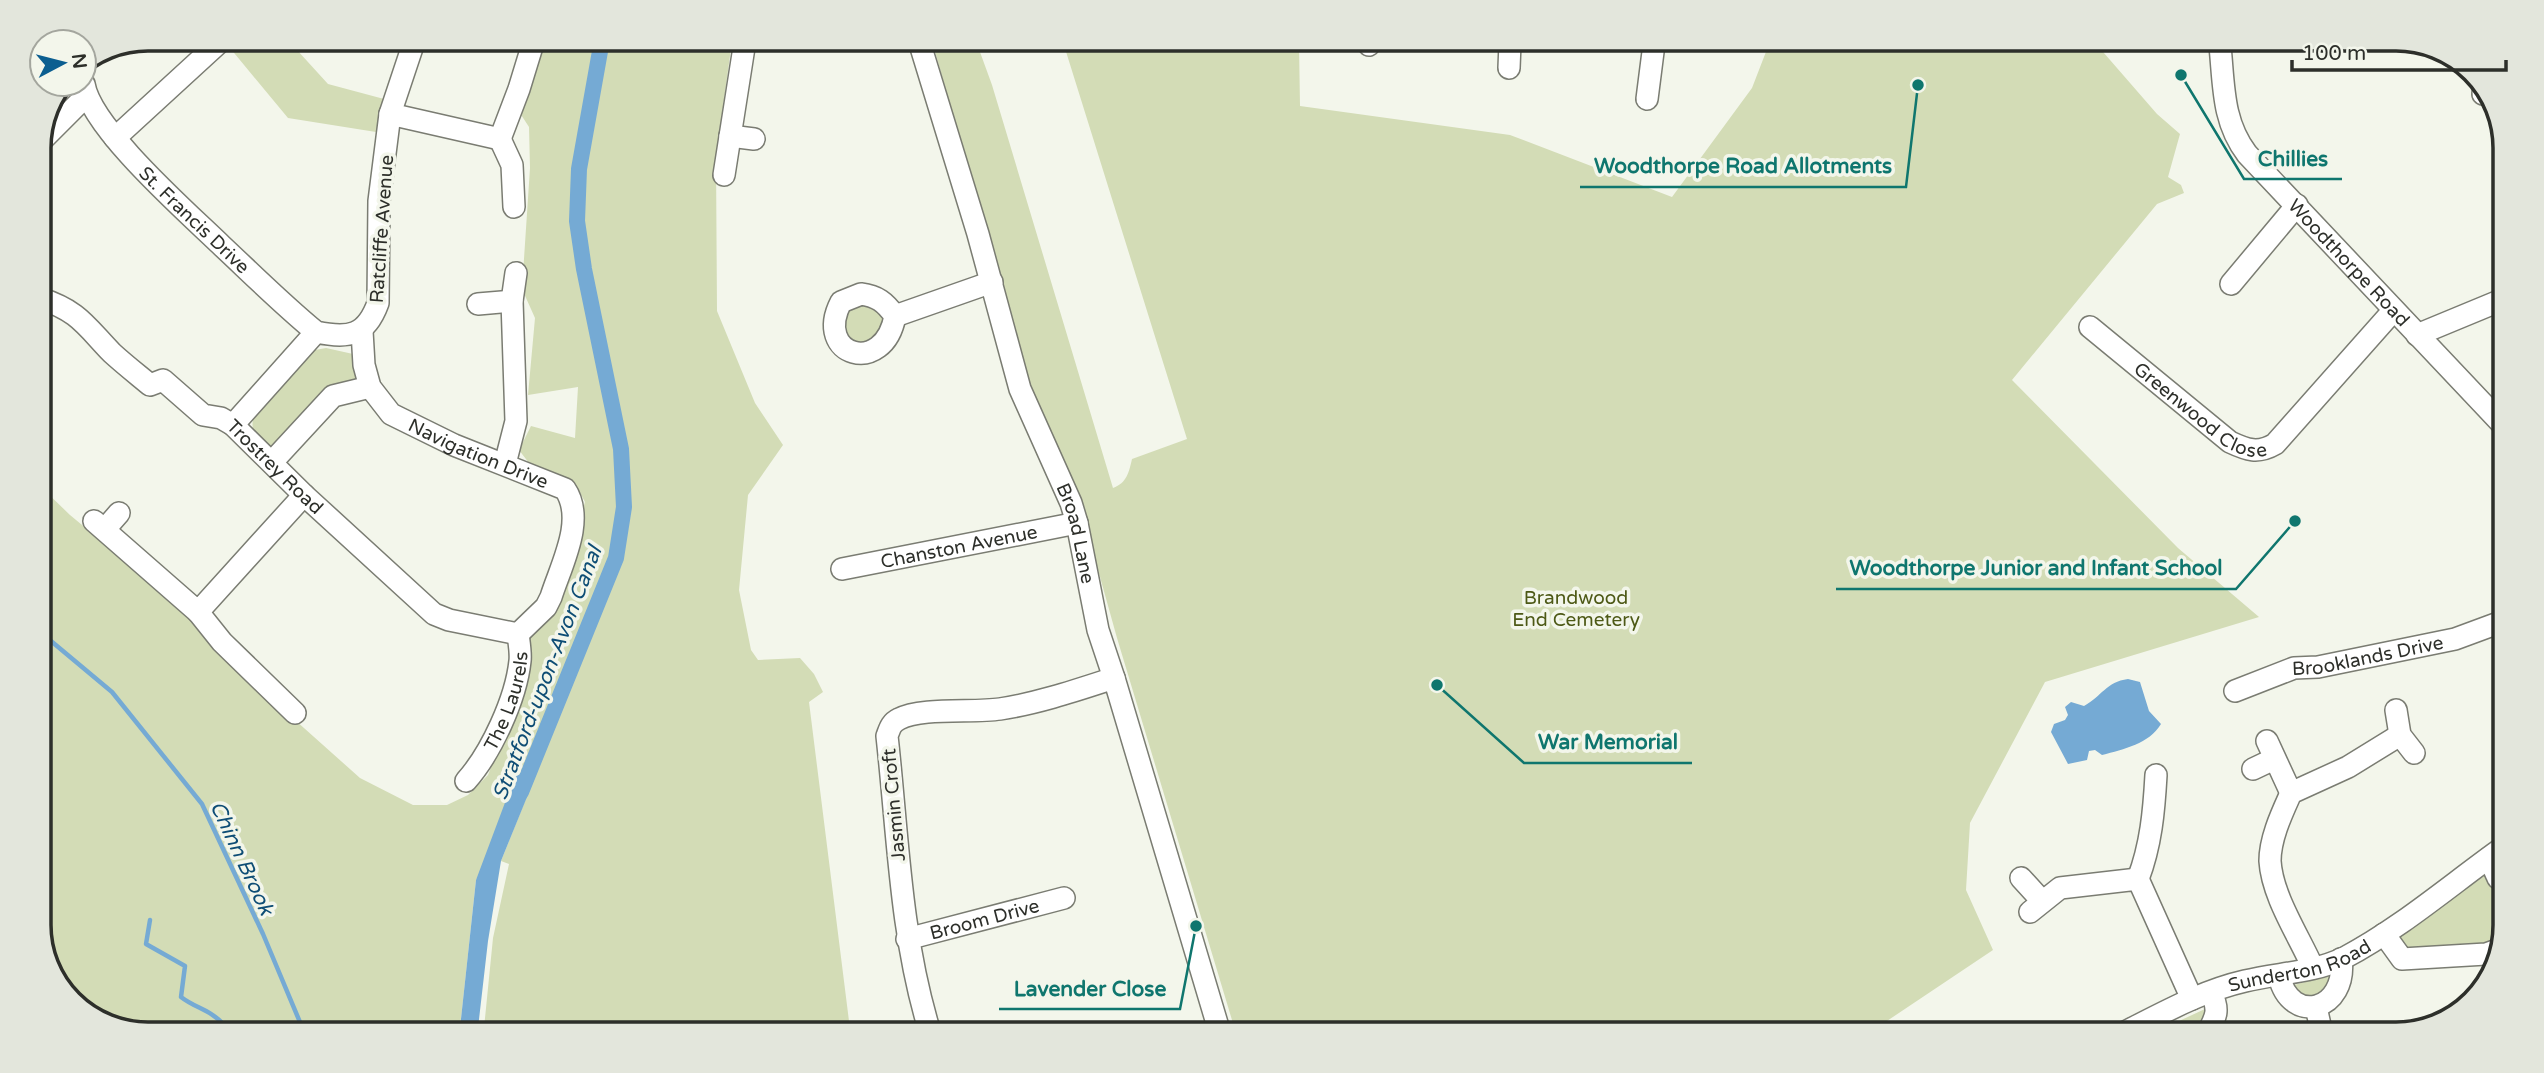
<svg xmlns="http://www.w3.org/2000/svg" width="2544" height="1073" font-family="'Varela Round',sans-serif">
<rect width="100%" height="100%" fill="#f3f6eb"/>
<!-- green -->
<g fill="#d3dcb6">
<polygon points="241,39 287,39 328,84 384,99 376,132 288,118 230,48"/>
<polygon points="541,40 732,41 716,158 717,311 755,403 783,445 748,495 739,590 751,650 758,660 800,658 814,674 823,692 809,702 850,1029 484,1028 493,938 509,864 501,861 537,771 476,880 460,1028 106,1026 61,991 39,933 39,485 70,515 135,569 193,612 295,720 360,778 413,805 447,805 468,795 488,775 526,677 528,638 553,609 585,502 577,487 532,467 519,450 531,426 575,438 578,387 528,395 535,318 522,289 530,168 529,127 516,107"/>
<path d="M 932,41 L 976,41 L 992,85 L 1113,488 C 1127,483 1129,472 1132,459 L 1187,439 L 1063,42 L 1299,43 L 1300,106 L 1510,135 L 1672,197 L 1752,88 L 1769,44 L 2097,45 L 2157,114 L 2180,134 L 2168,177 L 2181,185 L 2184,193 L 2157,204 L 2012,380 L 2178,548 L 2259,617 L 2045,682 L 1970,823 L 1966,890 L 1993,950 L 1869,1033 L 1235,1030 L 1117,638 L 1075,487 L 1023,377 L 979,206 Z"/>
<polygon points="856,303 874,305 886,320 882,338 856,345 843,332 844,312"/>
<path d="M 326,348 L 353,354 L 358,371 L 354,382 L 278,445 L 268,446 C 257,437 249,431 254,416 L 315,350 Z"/>
<polygon points="2488,873 2498,895 2498,943 2412,953 2395,939"/>
<polygon points="2336,974 2332,992 2300,1002 2294,985"/>
<polygon points="2205,1009 2206,1020 2201,1034 2169,1034 2164,1028"/>
</g>
<!-- water -->
<g fill="#75aad4">
<path d="M 2128,679 L 2140,682 L 2149,711 L 2161,724 C 2149,744 2124,749 2102,755 L 2095,750 L 2089,751 L 2087,760 L 2068,764 L 2051,732 L 2054,724 L 2065,720 L 2068,715 L 2065,707 L 2071,702 L 2084,706 C 2102,696 2106,682 2128,679 Z"/>
<polygon points="538,770 501,861 488,941 478,1028 460,1028 476,880 515,776"/>
</g>
<g fill="none" stroke-linecap="round" stroke-linejoin="round">
<!-- stream -->
<g stroke="#75aad4" stroke-width="4.5">
<polyline points="39,631 112,692 202,804 263,934 302,1027"/>
<path d="M 150,920 L 146,944 L 185,966 L 181,997 C 195,1008 211,1010 223,1024 L 221,1027"/>
</g>
<!-- canal -->
<polyline stroke="#75aad4" stroke-width="16" points="521,792 616,558 624,507 621,449 584,269 577,221 579,169 602,40"/>
<!-- minor casing -->
<g stroke="#7a7c72" stroke-width="24">
<g id="minor">
<path id="s1" d="M 919,41 L 978,234 L 1020,389 L 1071,503 L 1077,523 L 1098,630 L 1114,678 L 1219,1030"/>
<polyline points="1369,45 1370,43"/>
<path id="s2" d="M 2220,46 C 2224,85 2222,121 2247,154 L 2503,425"/>
<polyline points="1509,68 1510,43"/>
<path id="s3" d="M 84,84 C 91,128 187,212 221,245 C 252,274 283,305 316,332 C 349,339 366,336 378,303 L 379,201 L 390,114 L 415,39"/>
<polyline points="2483,94 2484,85"/>
<polyline points="1647,99 1654,44"/>
<polyline points="390,114 500,139 519,89 534,40"/>
<polyline points="730,136 754,139"/>
<polyline points="115,138 223,39"/>
<polyline points="500,139 512,165 514,207"/>
<polyline points="39,143 86,96"/>
<polyline points="724,175 745,41"/>
<polyline points="2231,284 2297,205"/>
<path d="M 861,294 C 877,296 885,302 895,316 C 884,377 813,356 841,302 Z"/>
<path id="s4" d="M 39,298 C 79,311 85,325 112,353 C 124,364 138,375 150,385 L 163,380 L 203,415 L 221,418 L 233,425 L 304,495 L 434,614 L 449,620 L 518,634"/>
<polyline points="478,304 512,301"/>
<polyline points="895,316 992,282"/>
<path id="s5" d="M 2090,327 L 2230,442 C 2247,450 2258,454 2275,444 L 2393,311"/>
<path id="s6" d="M 362,331 L 364,365 L 370,387 L 391,414 L 454,445 L 565,489 C 586,520 561,565 551,597 L 546,607 L 518,634"/>
<polyline points="2417,335 2504,299"/>
<polyline points="233,425 316,332"/>
<polyline points="272,462 333,396 370,387"/>
<polyline points="505,464 516,421 512,301 516,273"/>
<polyline points="94,521 198,612 304,495"/>
<polyline points="105,529 119,513"/>
<path id="s7" d="M 842,569 L 1077,523"/>
<polyline points="198,612 222,642 295,713"/>
<path id="s8" d="M 2235,691 L 2294,668 L 2318,667 L 2455,639 L 2501,622"/>
<polyline points="2396,710 2400,735 2414,753"/>
<polyline points="2267,741 2291,793"/>
<polyline points="2253,769 2274,759"/>
<path id="s9" d="M 466,781 C 491,753 516,699 520,661 C 521,653 519,642 518,634"/>
<polyline points="2489,858 2498,878"/>
<polyline points="2021,878 2042,901"/>
<path d="M 2138,879 C 2151,845 2154,811 2156,775"/>
<polyline points="2030,912 2060,888 2138,879 2192,999"/>
<polyline points="2384,934 2402,959 2486,954 2497,950"/>
<path id="s10" d="M 907,939 L 1064,898"/>
<path d="M 2313,968 C 2299,936 2272,896 2270,861 C 2270,838 2282,813 2291,793 L 2348,767 L 2400,735"/>
<path d="M 2279,976 C 2291,1027 2348,1010 2341,959"/>
<polyline points="2316,1007 2322,1034"/>
<path d="M 929,1029 C 900,933 898,835 887,736 C 890,728 891,723 899,719 C 921,707 973,713 1000,709 C 1039,703 1077,690 1114,678"/>
<path id="s11" d="M 2121,1034 C 2161,1014 2201,991 2245,981 C 2277,973 2313,973 2344,958 C 2399,929 2448,887 2498,851"/>
<path d="M 2207,1034 C 2216,1017 2220,1010 2211,993"/>
</g>
</g>
<!-- minor -->
<use href="#minor" stroke="#fff" stroke-width="21"/>
</g>
<g text-anchor="middle" stroke-width="7" stroke-linejoin="round" paint-order="stroke">
<!-- street labels -->
<g font-size="19" fill="#2d2f2a" stroke="#f3f6eb">
<text dy="7" stroke="none"><textPath href="#s3" startOffset="177">St. Francis Drive</textPath></text>
<text transform="translate(381 229) rotate(-86)" y="7">Ratcliffe Avenue</text>
<text dy="7" stroke="none"><textPath href="#s2" startOffset="262">Woodthorpe Road</textPath></text>
<text dy="7" stroke="none"><textPath href="#s5" startOffset="140">Greenwood Close</textPath></text>
<text dy="7" stroke="none"><textPath href="#s6" startOffset="187">Navigation Drive</textPath></text>
<text dy="7" stroke="none"><textPath href="#s4" startOffset="301">Trostrey Road</textPath></text>
<text dy="7" stroke="none"><textPath href="#s1" startOffset="518">Broad Lane</textPath></text>
<text dy="7" stroke="none"><textPath href="#s7" startOffset="119">Chanston Avenue</textPath></text>
<text dy="7" stroke="none"><textPath href="#s8" startOffset="138">Brooklands Drive</textPath></text>
<text dy="7" stroke="none"><textPath href="#s9" startOffset="91">The Laurels</textPath></text>
<text transform="translate(893 805) rotate(-95)" y="7">Jasmin Croft</text>
<text dy="7" stroke="none"><textPath href="#s10" startOffset="80">Broom Drive</textPath></text>
<text dy="7" stroke="none"><textPath href="#s11" startOffset="192">Sunderton Road</textPath></text>
</g>
<!-- park labels -->
<g font-size="19" fill="#4d5916" stroke="#f3f6eb">
<text x="1576" y="604">Brandwood<tspan x="1576" dy="22">End Cemetery</tspan></text>
</g>
<!-- water labels -->
<g font-size="21" font-style="italic" fill="#0e4d75" stroke="#f3f6eb">
<text transform="translate(547 673) rotate(-69)" y="7">Stratford-upon-Avon Canal</text>
<text transform="translate(242 858) rotate(65)" y="7">Chinn Brook</text>
</g>
</g>
<!-- crop -->
<path d="M0 0H2544V1073H0ZM148 51H2396A97 97 0 0 1 2493 148V925A97 97 0 0 1 2396 1022H148A97 97 0 0 1 51 925V148A97 97 0 0 1 148 51Z" fill="#e3e6dc" fill-rule="evenodd"/>
<path fill="none" stroke="#2d2f2a" stroke-width="3.5" d="M148 51H2396A97 97 0 0 1 2493 148V925A97 97 0 0 1 2396 1022H148A97 97 0 0 1 51 925V148A97 97 0 0 1 148 51Z"/>
<!-- callouts -->
<path fill="none" stroke="#0f766e" stroke-width="2.5" d="M2181 75L2244 179H2342M1918 85L1906 187H1580M2295 521L2236 589H1836M1437 685L1524 763H1692M1196 926L1180 1009H999"/>
<g fill="#0f766e" stroke="#f3f6eb" stroke-width="2.5">
<circle cx="2181" cy="75" r="7"/>
<circle cx="1918" cy="85" r="7"/>
<circle cx="2295" cy="521" r="7"/>
<circle cx="1437" cy="685" r="7"/>
<circle cx="1196" cy="926" r="7"/>
</g>
<g font-size="21" text-anchor="middle" font-weight="bold" fill="#0f766e" stroke="#f3f6eb" stroke-width="7" stroke-linejoin="round" paint-order="stroke">
<text x="2293" y="166">Chillies</text>
<text x="1743" y="173">Woodthorpe Road Allotments</text>
<text x="2036" y="575">Woodthorpe Junior and Infant School</text>
<text x="1608" y="749">War Memorial</text>
<text x="1090" y="996">Lavender Close</text>
</g>
<!-- north arrow -->
<g transform="translate(63 63) rotate(83)"><circle r="33" fill="#f3f6eb" stroke="#a4a69e" stroke-width="2"/>
<path d="M0-5L12 26L0 18L-12 26Z" fill="#0b5e90"/>
<text y="-10" font-size="19" font-weight="bold" text-anchor="middle" fill="#2d2f2a">N</text>
</g>
<!-- scale -->
<path d="M2292 60v10h214v-10" fill="none" stroke="#2d2f2a" stroke-width="3.5"/>
<text x="2302" y="60" font-size="21" fill="#2d2f2a" stroke="#f3f6eb" stroke-width="5" paint-order="stroke">100 m</text>
</svg>
